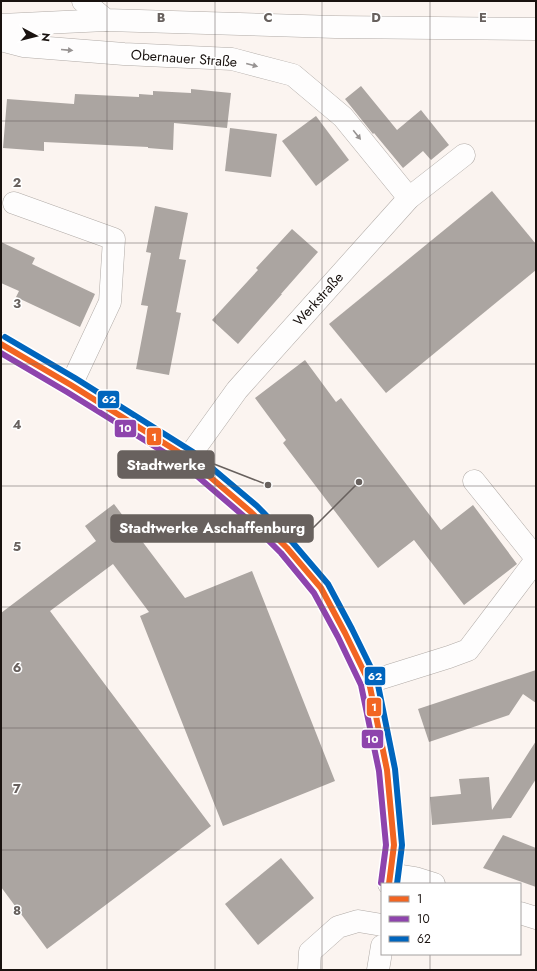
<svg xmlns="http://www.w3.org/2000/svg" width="537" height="971" font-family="Jost,sans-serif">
<rect width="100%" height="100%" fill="#fbf4f0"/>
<!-- building -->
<g fill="#aba5a1">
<polygon points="361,86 397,130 421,110 449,145 431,160 423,151 403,168 374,133 373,134 345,99"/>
<polygon points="191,89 231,93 227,128 174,123 173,150 148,148 148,147 44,142 44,151 3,148 7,99 74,104 75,94 139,97 139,94 153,95 153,91 191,93"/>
<polygon points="316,116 349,160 316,186 282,141"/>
<polygon points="230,128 277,134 271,177 225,171"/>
<polygon points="492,191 536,244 536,270 386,393 329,324"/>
<polygon points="155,206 188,213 179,259 186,260 176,312 181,313 169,375 136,369 148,306 141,305 151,253 146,252"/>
<polygon points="292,229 318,252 281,294 282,294 238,344 212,320 258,270 256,268"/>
<polygon points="1,242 35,258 32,264 95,294 80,327 16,297 19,291 1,283"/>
<polygon points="305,360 336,402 341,398 441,530 473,505 517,564 464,605 414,540 378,568 283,443 286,440 255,398"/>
<polygon points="114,504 185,598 252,571 335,781 223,826 140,616 149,612 113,564 50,611 211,826 47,949 1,887 1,613 96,541 85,526"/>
<polygon points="536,670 536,703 523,694 509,715 429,742 418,709"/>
<polygon points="536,741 536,779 511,818 432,825 430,797 461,794 459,779 489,777 492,810"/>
<polygon points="503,835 536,848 536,887 483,868"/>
<polygon points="281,858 314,898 258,945 225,904"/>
</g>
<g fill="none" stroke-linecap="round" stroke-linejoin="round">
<!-- minor casing -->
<g stroke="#b1aba7" stroke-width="23">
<g id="minor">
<polyline points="83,1 106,20 335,27 536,29"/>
<polyline points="1,25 106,20"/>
<polyline points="1,40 23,46 124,54 232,59 293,75 343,117 409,198"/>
<polyline points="14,203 114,239 110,302 71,385"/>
<polyline points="1,344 71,385 188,458 251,512 287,548 321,588 345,633 369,682 387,770 394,845 389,884"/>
<polyline points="188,458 237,390 409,198 464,155"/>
<polyline points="474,481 536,558"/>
<polyline points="369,682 449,657 468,650 536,560"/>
<polyline points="390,874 415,878 434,884"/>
<polyline points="520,913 536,918"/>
<polyline points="309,970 310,952 338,927 358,921 382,925"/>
<polyline points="378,970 382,946"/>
</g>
</g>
<!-- minor -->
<use href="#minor" stroke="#fefdfd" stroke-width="22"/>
<!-- bus-1 casing -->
<g stroke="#fff" stroke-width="9">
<polyline id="bus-1" points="1,344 71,385 188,458 251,512 287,548 321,588 345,633 369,682 387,770 394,845 389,884"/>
</g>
<!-- bus-2 casing -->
<g stroke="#fff" stroke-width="9">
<polyline id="bus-2" points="1,353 67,392 183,464 246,518 281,553 314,593 338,637 361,685 379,771 386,845 381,883"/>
</g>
<!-- bus-3 casing -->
<g stroke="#fff" stroke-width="9">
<polyline id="bus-3" points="5,337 75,378 193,452 257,506 293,543 328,584 352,629 377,680 395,769 402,845 397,884"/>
</g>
<!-- bus-1 -->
<use href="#bus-1" stroke="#f26522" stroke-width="6"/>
<!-- bus-2 -->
<use href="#bus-2" stroke="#8e44ad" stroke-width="6"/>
<!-- bus-3 -->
<use href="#bus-3" stroke="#0065bd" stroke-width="6"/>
</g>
<!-- one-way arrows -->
<defs><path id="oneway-solid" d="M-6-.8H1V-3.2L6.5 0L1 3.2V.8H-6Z"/></defs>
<g fill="#979392">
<use href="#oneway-solid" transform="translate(67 50) rotate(5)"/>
<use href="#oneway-solid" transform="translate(252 65) rotate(15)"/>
<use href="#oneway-solid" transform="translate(357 135) rotate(51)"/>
</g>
<!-- grid -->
<path fill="none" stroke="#68615e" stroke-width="1" stroke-opacity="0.55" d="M 107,1 L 107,970M 215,1 L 215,970M 322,1 L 322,970M 430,1 L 430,884M 1,121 L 536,121M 1,243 L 536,243M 1,364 L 536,364M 1,486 L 536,486M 1,607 L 536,607M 1,728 L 536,728M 1,850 L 536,850M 430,954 L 430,970"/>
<g text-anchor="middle" stroke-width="3" stroke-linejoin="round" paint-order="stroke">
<!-- street labels -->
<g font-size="14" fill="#19120f" stroke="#fff">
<text transform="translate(184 58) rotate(4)" y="5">Obernauer Straße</text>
<text transform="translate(318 299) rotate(-48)" y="5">Werkstraße</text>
</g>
</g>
<g font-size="13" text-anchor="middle" font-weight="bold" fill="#68615e" stroke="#fff" stroke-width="3" stroke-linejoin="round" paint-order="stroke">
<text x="161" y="22">B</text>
<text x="268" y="22">C</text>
<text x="376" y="22">D</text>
<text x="483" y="22">E</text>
<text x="17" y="187">2</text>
<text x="17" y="308">3</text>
<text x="17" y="429">4</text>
<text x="17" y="551">5</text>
<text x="17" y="672">6</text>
<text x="17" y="793">7</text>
<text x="17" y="915">8</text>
</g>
<!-- callouts -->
<path fill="none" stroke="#68615e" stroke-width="1.5" d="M268 485L214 464M359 482L313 528"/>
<g fill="#68615e" stroke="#fff" stroke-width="1.5">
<circle cx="268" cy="485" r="4"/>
<circle cx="359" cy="482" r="4"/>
</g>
<g fill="#68615e" stroke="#68615e" stroke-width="1.5">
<rect x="118" y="451" width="96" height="27" rx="4"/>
<rect x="111" y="515" width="202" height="27" rx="4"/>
</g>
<g font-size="15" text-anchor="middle" font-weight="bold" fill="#fff">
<text x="166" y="470">Stadtwerke</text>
<text x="212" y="533">Stadtwerke Aschaffenburg</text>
</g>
<g stroke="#fff" stroke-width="1.5">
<rect x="97" y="390" width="23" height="19" rx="4" fill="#0065bd"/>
<rect x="114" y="419" width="23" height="19" rx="4" fill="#8e44ad"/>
<rect x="146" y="427" width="16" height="19" rx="4" fill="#f26522"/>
<rect x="364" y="666" width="22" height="20" rx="4" fill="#0065bd"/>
<rect x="366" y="697" width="16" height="20" rx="4" fill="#f26522"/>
<rect x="361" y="729" width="23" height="20" rx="4" fill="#8e44ad"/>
</g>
<g font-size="11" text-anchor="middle" font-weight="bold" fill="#fff">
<text x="109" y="403">62</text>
<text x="125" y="432">10</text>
<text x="154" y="441">1</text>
<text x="375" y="680">62</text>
<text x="374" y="711">1</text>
<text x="372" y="743">10</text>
</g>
<!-- border -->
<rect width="537" height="971" fill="none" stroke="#19120f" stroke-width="4"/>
<!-- legend -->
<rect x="381" y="883" width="140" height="72" fill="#ffffff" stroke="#a3a09f"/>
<rect x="389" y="896" width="20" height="6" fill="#f26522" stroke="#a3a09f"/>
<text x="417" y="903" font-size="12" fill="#19120f">1</text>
<rect x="389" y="916" width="20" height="6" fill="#8e44ad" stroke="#a3a09f"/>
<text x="417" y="923" font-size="12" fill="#19120f">10</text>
<rect x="389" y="936" width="20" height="6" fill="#0065bd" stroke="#a3a09f"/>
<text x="417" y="943" font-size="12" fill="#19120f">62</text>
<!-- north arrow -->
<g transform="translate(36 36) rotate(97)" stroke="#ffffff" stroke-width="3" paint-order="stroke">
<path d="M0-3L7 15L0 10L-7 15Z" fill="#19120f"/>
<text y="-6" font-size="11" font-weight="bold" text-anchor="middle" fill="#19120f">N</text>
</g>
</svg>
